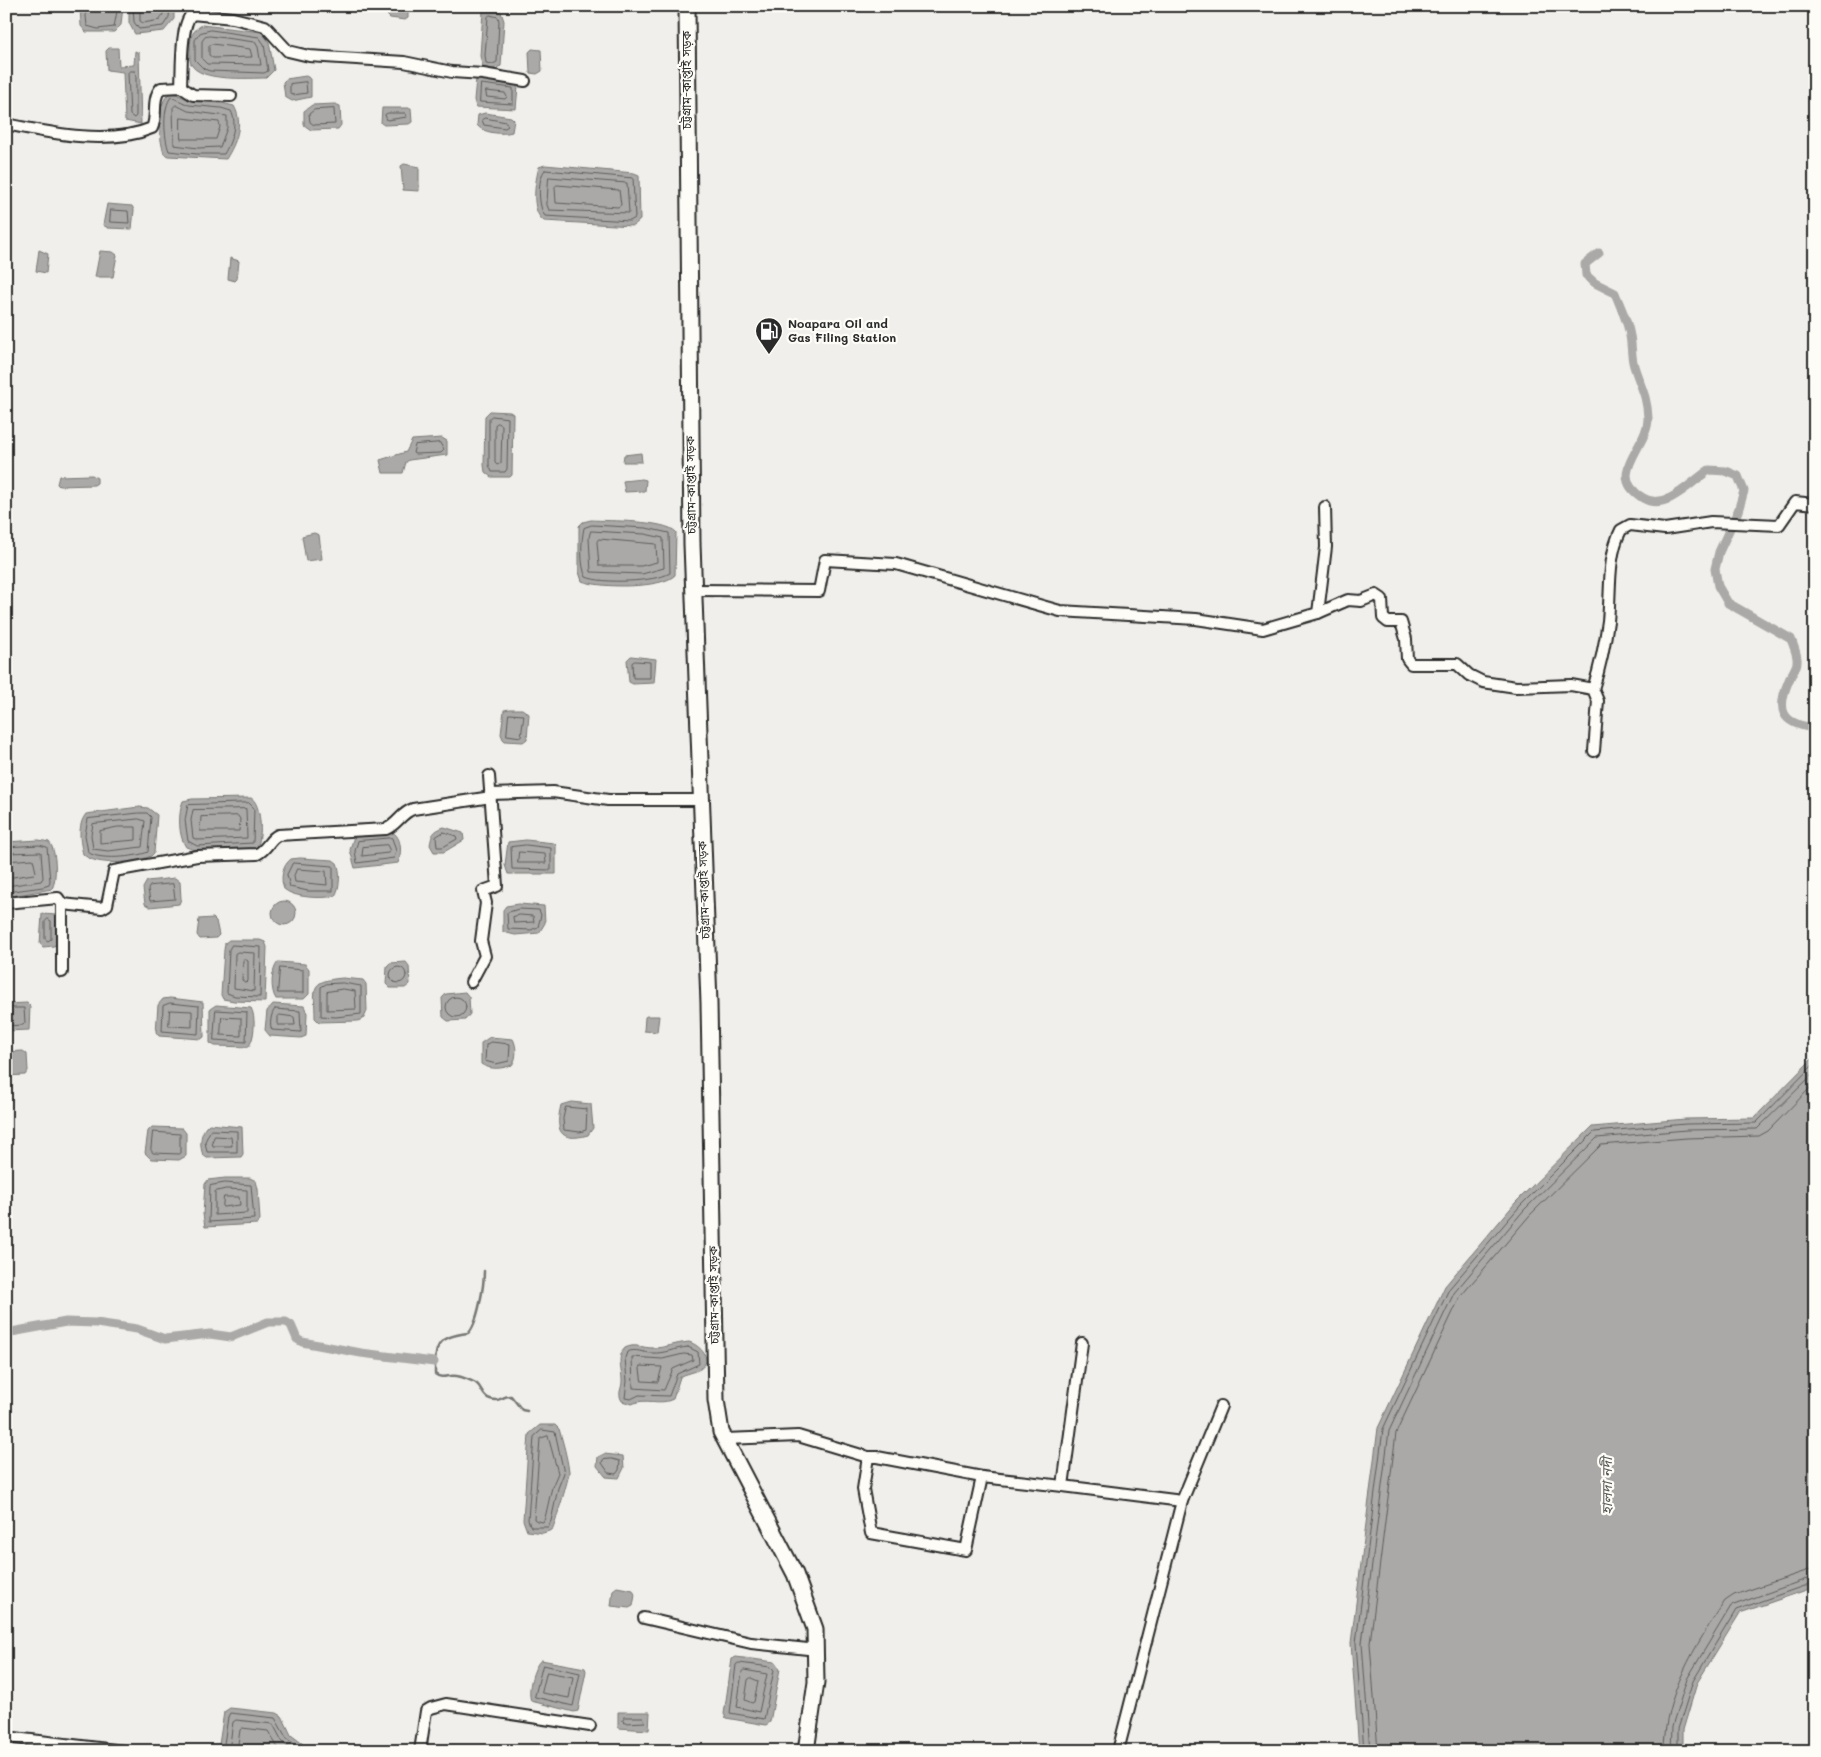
<svg xmlns="http://www.w3.org/2000/svg" width="1821" height="1757" font-family="Mali,'Noto Sans Bengali',sans-serif">
<rect width="100%" height="100%" fill="#f0efeb"/>
<filter id="ink" filterUnits="userSpaceOnUse"><feTurbulence type="fractalNoise" baseFrequency=".02" numOctaves="2"/><feDisplacementMap in="SourceGraphic" scale="10" xChannelSelector="R" yChannelSelector="G"/><feConvolveMatrix kernelMatrix="1 2 1 2 8 2 1 2 1" color-interpolation-filters="sRGB"/></filter>
<g filter="url(#ink)">
<!-- water -->
<g fill="#aaa9a7" stroke="#777775">
<polygon points="80,6 123,6 121,25 114,32 86,32 81,26"/>
<polygon points="129,6 174,6 174,19 164,31 135,34 129,23"/>
<polygon points="389,6 408,7 408,18 405,20 390,18 387,15"/>
<polygon points="486,10 501,12 504,21 501,66 493,69 483,67 480,56 483,11"/>
<path d="M 202,25 L 262,32 L 269,42 L 274,70 L 266,78 C 248,78 200,82 191,64 C 189,59 190,53 190,48 C 190,37 192,31 202,25 Z"/>
<polygon points="109,48 118,48 119,66 134,65 135,51 139,53 141,124 125,121 123,72 107,70 106,51"/>
<polygon points="532,49 541,50 542,71 537,74 530,73 529,52"/>
<polygon points="306,76 311,79 311,97 292,101 285,97 283,82 286,79"/>
<polygon points="476,79 514,83 518,86 516,109 476,107 474,100"/>
<path d="M 171,92 L 190,100 L 222,103 L 234,106 C 244,124 236,143 226,159 L 168,156 L 164,154 C 159,137 155,103 171,92 Z"/>
<polygon points="335,104 340,106 341,125 338,129 311,130 304,125 304,111 312,105"/>
<polygon points="382,108 411,108 412,122 409,124 384,125 381,123"/>
<path d="M 485,113 L 511,117 L 514,120 L 512,132 C 503,135 482,133 477,125 L 478,115 Z"/>
<polygon points="404,164 419,167 419,191 403,190 401,166"/>
<path d="M 545,165 L 634,173 L 639,175 L 640,220 L 633,226 L 544,221 C 530,211 535,182 539,167 Z"/>
<polygon points="107,204 132,206 134,210 132,229 108,228 103,225"/>
<polygon points="39,250 48,254 46,273 36,271"/>
<polygon points="100,251 113,252 117,255 113,277 95,277"/>
<polygon points="230,258 239,261 237,279 235,281 228,279"/>
<polygon points="490,411 510,412 513,414 512,475 510,477 491,477 485,472 484,465 485,416"/>
<polygon points="442,438 447,441 447,455 409,460 406,462 403,473 383,473 380,460 406,452 412,440"/>
<polygon points="641,453 642,462 623,462 624,455"/>
<polygon points="92,475 97,478 97,483 94,485 59,486 57,484 59,476"/>
<polygon points="642,479 646,480 645,491 625,492 623,481"/>
<path d="M 591,520 C 609,521 665,520 676,532 L 675,575 C 662,589 598,588 582,581 L 579,572 L 579,526 L 583,522 Z"/>
<polygon points="314,533 319,535 322,559 306,561 302,536"/>
<polygon points="631,656 656,659 654,683 633,684 629,682 627,660"/>
<polygon points="510,709 522,709 529,714 527,739 523,742 505,741 503,739 501,734 504,710"/>
<path d="M 251,798 C 261,803 263,837 257,847 L 252,850 L 197,851 L 186,847 C 178,836 178,813 183,801 L 192,799 Z"/>
<path d="M 139,807 L 148,808 L 157,815 L 154,853 L 151,856 C 136,863 95,867 83,854 C 80,842 77,825 86,814 Z"/>
<path d="M 444,827 L 463,833 L 464,840 L 444,852 L 434,852 L 430,845 C 432,834 433,831 444,827 Z"/>
<path d="M 392,832 C 402,837 402,853 398,863 L 355,868 L 350,850 L 354,836 Z"/>
<path d="M 39,840 L 49,842 C 57,850 57,879 52,889 L 6,897 L 6,842 Z"/>
<polygon points="526,840 554,843 556,845 556,874 508,874 505,865 508,842"/>
<path d="M 300,858 L 333,860 L 337,863 C 341,872 340,888 335,896 C 322,899 294,898 284,889 C 280,879 282,866 291,859 Z"/>
<polygon points="175,878 180,882 181,899 179,904 150,907 145,904 143,888 147,881"/>
<circle cx="284" cy="913" r="12"/>
<polygon points="519,904 544,906 545,923 539,933 515,935 503,932 503,910 506,906"/>
<polygon points="42,914 56,915 56,944 54,946 43,947 40,944"/>
<polygon points="213,918 216,921 219,935 216,938 200,939 197,935 199,919"/>
<polygon points="229,940 260,940 265,942 267,947 265,1002 234,1001 223,999 221,995 224,950 225,943"/>
<path d="M 278,962 L 305,964 L 309,969 L 309,994 L 304,999 L 276,999 C 270,990 271,970 278,962 Z"/>
<polygon points="406,962 409,966 410,984 405,988 390,988 386,984 387,966 390,963"/>
<path d="M 343,978 L 363,980 L 366,984 L 367,1011 L 364,1018 L 358,1021 L 319,1022 L 315,1018 C 315,988 308,981 343,978 Z"/>
<polygon points="465,992 469,997 470,1014 465,1020 448,1021 443,1017 442,998 446,994"/>
<polygon points="170,998 203,1002 204,1037 201,1039 159,1036 156,1032 158,1005 163,999"/>
<polygon points="27,1003 30,1006 29,1030 6,1031 6,1004"/>
<polygon points="273,1004 304,1006 307,1013 306,1036 301,1038 270,1036 265,1030 267,1011"/>
<path d="M 216,1005 L 251,1008 C 256,1016 255,1040 248,1047 L 215,1046 L 210,1043 L 210,1009 Z"/>
<polygon points="647,1016 659,1016 657,1032 644,1031 645,1017"/>
<path d="M 490,1037 L 513,1039 C 517,1046 517,1059 512,1065 C 502,1069 490,1070 481,1064 L 481,1043 Z"/>
<polygon points="23,1051 27,1054 28,1071 25,1075 6,1076 6,1052"/>
<polygon points="1815,1056 1815,1587 1740,1613 1697,1683 1683,1730 1683,1751 1359,1751 1351,1643 1378,1428 1445,1286 1516,1202 1592,1127 1686,1119 1754,1118"/>
<path d="M 571,1102 L 591,1104 L 593,1128 L 588,1135 C 559,1143 555,1130 561,1105 Z"/>
<path d="M 209,1124 L 242,1127 L 243,1154 L 241,1157 L 207,1158 L 203,1155 C 199,1145 200,1131 209,1124 Z"/>
<polygon points="152,1127 182,1128 186,1133 186,1156 179,1160 151,1159 145,1153 148,1131"/>
<polygon points="225,1178 250,1178 256,1181 258,1189 260,1220 257,1224 205,1227 203,1214 205,1184 208,1180"/>
<path d="M 689,1342 C 700,1345 714,1360 700,1369 C 694,1373 686,1373 680,1377 L 673,1399 C 660,1406 645,1397 632,1404 L 622,1401 C 617,1393 622,1389 622,1381 C 622,1369 616,1357 625,1348 C 635,1343 642,1348 653,1348 C 665,1348 676,1343 689,1342 Z"/>
<path d="M 540,1425 L 555,1425 L 559,1429 C 563,1442 567,1457 569,1471 C 570,1475 555,1524 552,1530 L 543,1533 L 527,1531 L 523,1520 L 529,1434 Z"/>
<polygon points="604,1454 623,1456 624,1468 619,1478 606,1477 597,1466 598,1457"/>
<polygon points="617,1587 633,1590 635,1595 633,1606 629,1608 611,1606 613,1590"/>
<polygon points="736,1657 775,1662 780,1669 770,1722 766,1725 726,1718 724,1714 732,1659"/>
<path d="M 541,1660 L 585,1668 L 586,1671 L 578,1711 L 574,1712 L 531,1701 C 527,1691 533,1667 541,1660 Z"/>
<polygon points="230,1708 277,1713 282,1716 291,1735 312,1751 218,1751 224,1712"/>
<polygon points="618,1712 650,1712 649,1730 618,1728"/>
</g>
<g fill="none" stroke-linecap="round" stroke-linejoin="round">
<!-- shore -->
<g stroke="#5e5d5d" stroke-width="1">
<polyline points="85,6 87,26 98,29 114,27 118,6"/>
<polyline points="133,6 134,22 139,29 163,26 169,17 170,6"/>
<polyline points="140,6 140,21 143,23 160,20 163,14 163,6"/>
<polygon points="490,15 498,17 499,21 497,62 493,64 486,63 485,55 488,17"/>
<polygon points="211,30 259,37 264,44 268,71 264,73 210,71 204,69 195,60 195,40 200,33"/>
<polygon points="210,36 255,42 258,47 261,65 207,64 202,59 202,41 205,37"/>
<polygon points="212,44 250,49 252,57 213,58 209,55 209,46"/>
<polygon points="130,71 135,71 136,77 136,116 134,118 130,115 128,73"/>
<polygon points="306,82 307,93 293,95 290,94 290,84"/>
<polygon points="481,84 513,88 513,104 480,102"/>
<polygon points="486,91 505,93 507,97 505,99 487,97"/>
<path d="M 171,97 L 189,105 L 221,108 L 231,111 C 238,124 231,142 224,154 L 197,154 L 169,151 C 164,138 162,108 171,97 Z"/>
<polygon points="176,105 188,111 227,116 227,128 220,147 198,148 174,145 173,108"/>
<polygon points="334,109 335,124 314,125 310,122 309,114 314,110"/>
<polygon points="388,113 405,113 407,117 387,120 385,115"/>
<polygon points="181,118 219,122 220,127 216,139 181,139"/>
<polygon points="485,118 506,122 508,126 505,128 484,125 482,120"/>
<path d="M 545,170 L 633,178 L 635,218 L 630,221 L 545,216 C 538,207 537,178 545,170 Z"/>
<polygon points="549,177 627,183 629,213 549,210 547,205"/>
<polygon points="557,185 619,190 621,205 618,207 556,203 555,187"/>
<polygon points="111,210 128,211 129,223 110,222"/>
<polygon points="492,416 508,418 507,469 505,472 492,472 489,465 489,419"/>
<polygon points="498,423 502,425 501,463 497,465 495,463 495,425"/>
<polygon points="440,443 444,450 441,453 415,454 413,453 415,445"/>
<path d="M 592,525 L 646,528 L 669,533 L 670,573 C 655,582 602,584 586,577 C 580,565 581,541 584,528 Z"/>
<polygon points="591,531 645,534 663,538 664,568 642,574 591,572 589,538"/>
<polygon points="599,539 656,544 657,562 641,566 599,566 597,542"/>
<polygon points="635,661 650,662 650,678 633,678 632,663"/>
<polygon points="509,714 524,715 521,737 507,735"/>
<polygon points="249,803 254,808 253,843 197,846 188,841 185,820 188,805"/>
<polygon points="246,809 247,838 198,840 193,838 191,820 193,810"/>
<path d="M 139,813 L 147,813 L 151,817 L 148,852 C 136,857 98,861 88,852 L 85,835 L 88,819 Z"/>
<polygon points="238,816 240,819 239,831 200,831 201,817"/>
<polygon points="139,819 145,821 142,847 108,851 93,849 91,835 93,824"/>
<polygon points="118,827 136,827 136,840 100,843 100,831"/>
<polygon points="444,832 456,836 457,839 443,847 437,847 436,837"/>
<polygon points="392,838 396,851 394,858 357,863 355,851 358,841"/>
<polygon points="387,845 390,851 388,853 362,856 363,847"/>
<polygon points="526,845 551,848 551,870 512,869 511,847"/>
<polyline points="6,847 39,845 47,847 50,881 49,885 43,887 6,892"/>
<polygon points="519,852 545,854 546,863 518,863"/>
<polyline points="6,853 41,852 43,878 41,881 6,886"/>
<polyline points="6,861 33,859 36,872 34,874 6,878"/>
<polygon points="293,863 333,866 333,891 308,891 290,887 287,875"/>
<polygon points="297,869 326,871 327,885 295,882 294,876"/>
<polygon points="173,884 175,899 150,901 148,889 150,886"/>
<polygon points="519,909 539,910 541,915 538,927 531,930 508,929 507,913"/>
<polygon points="520,915 533,916 534,922 514,923 513,917"/>
<polygon points="48,919 51,921 51,939 48,941 45,939 45,922"/>
<polygon points="232,945 261,947 260,997 235,996 227,993 229,950"/>
<polygon points="238,952 255,953 254,991 234,988 235,954"/>
<polygon points="245,959 248,961 248,981 246,983 242,980 243,961"/>
<circle cx="398" cy="975" r="8"/>
<polygon points="280,968 303,970 303,993 278,993"/>
<polygon points="343,983 361,986 361,1014 336,1017 321,1016 321,987 326,984"/>
<polygon points="343,989 355,991 356,1009 327,1010 327,992"/>
<circle cx="456" cy="1007" r="10"/>
<polygon points="170,1003 199,1006 198,1034 162,1031 163,1006"/>
<polyline points="6,1008 24,1008 25,1023 23,1025 6,1026"/>
<path d="M 275,1009 L 300,1011 L 301,1032 L 272,1030 C 269,1025 271,1013 275,1009 Z"/>
<polygon points="170,1010 192,1011 192,1027 169,1026"/>
<polygon points="216,1010 247,1012 246,1042 214,1040"/>
<polygon points="280,1015 294,1017 295,1025 278,1025 278,1017"/>
<polygon points="222,1017 241,1018 241,1036 221,1035"/>
<polygon points="491,1042 510,1044 509,1061 496,1064 485,1061 486,1045"/>
<polygon points="566,1107 587,1109 586,1130 580,1132 564,1130 563,1119"/>
<polygon points="211,1130 237,1131 237,1152 207,1152 205,1142"/>
<polygon points="153,1132 180,1134 180,1154 153,1153 151,1150"/>
<polygon points="215,1136 231,1137 232,1146 213,1146 212,1142"/>
<polygon points="225,1183 251,1185 254,1219 209,1222 210,1186"/>
<polygon points="226,1189 247,1190 247,1213 215,1215 215,1192"/>
<polygon points="224,1197 239,1197 240,1205 223,1207"/>
<path d="M 688,1347 L 698,1352 L 699,1364 L 677,1374 L 669,1396 L 639,1395 L 631,1399 L 625,1398 L 627,1381 L 625,1358 L 627,1352 C 636,1348 643,1353 652,1353 C 664,1354 675,1348 688,1347 Z"/>
<polygon points="684,1354 692,1355 693,1360 673,1369 664,1390 633,1388 632,1357 662,1359"/>
<polygon points="640,1366 662,1367 658,1382 642,1381"/>
<polygon points="542,1430 555,1432 564,1473 558,1488 551,1521 548,1527 531,1527 528,1520 534,1437"/>
<polygon points="548,1436 558,1473 552,1487 545,1518 543,1522 537,1521 534,1519 540,1439"/>
<polygon points="612,1459 620,1461 619,1470 616,1474 609,1473 602,1463 603,1460"/>
<polygon points="739,1663 771,1667 774,1670 764,1719 730,1713 736,1665"/>
<polygon points="543,1665 580,1673 573,1706 535,1697"/>
<polygon points="744,1670 767,1674 759,1712 737,1707 742,1672"/>
<polygon points="547,1672 573,1677 569,1698 542,1693"/>
<polygon points="751,1678 758,1681 754,1702 752,1703 745,1700 748,1680"/>
<polygon points="625,1717 643,1717 645,1722 625,1723 623,1721"/>
<polyline points="223,1751 228,1717 230,1713 275,1718 287,1739 305,1751"/>
<polyline points="229,1751 233,1722 236,1720 273,1724 282,1741 291,1751"/>
<polyline points="237,1751 240,1730 242,1728 268,1731 280,1751"/>
<polyline points="1364,1751 1356,1643 1383,1429 1449,1289 1520,1206 1594,1132 1686,1124 1756,1123 1815,1063"/>
<polyline points="1370,1751 1362,1643 1389,1431 1454,1293 1524,1210 1597,1138 1686,1130 1757,1129 1815,1072"/>
<polyline points="1378,1751 1370,1643 1396,1433 1460,1297 1530,1215 1601,1145 1687,1138 1759,1136 1768,1131 1815,1083"/>
<path d="M 1664,1751 C 1664,1695 1695,1646 1725,1601 L 1734,1595 L 1815,1568"/>
<polyline points="1671,1751 1672,1727 1687,1679 1731,1606 1815,1576"/>
<polyline points="1678,1751 1678,1729 1693,1681 1736,1610 1815,1582"/>
</g>
<!-- stream -->
<path stroke="#777775" stroke-width="2.5" d="M 484,1271 C 484,1285 478,1324 468,1333 C 436,1337 435,1345 435,1374 C 442,1380 449,1374 457,1376 C 462,1377 472,1381 476,1383 C 484,1389 481,1399 496,1400 C 501,1400 505,1395 511,1396 L 522,1410 L 527,1411"/>
<!-- canal -->
<g stroke="#aaa9a7" stroke-width="9">
<path d="M 1599,253 L 1585,264 L 1586,275 L 1595,283 L 1615,293 C 1620,306 1628,321 1630,336 C 1632,346 1631,357 1634,366 C 1640,386 1647,394 1648,418 C 1649,446 1604,475 1643,498 C 1666,512 1691,482 1709,470 L 1726,471 L 1738,476 L 1744,491 L 1738,511 L 1719,552 L 1715,569 L 1718,586 L 1728,603 L 1791,639 C 1793,645 1798,655 1797,662 C 1797,667 1791,675 1789,680 C 1776,710 1781,724 1815,728"/>
<polyline points="6,1333 66,1322 96,1323 137,1329 165,1339 210,1334 231,1337 268,1322 286,1322 291,1325 297,1339 302,1342 361,1353 434,1362"/>
</g>
<!-- street casing -->
<g stroke="#2b2b2b" stroke-width="14">
<g id="street">
<path d="M 181,87 C 182,70 180,25 192,14 L 233,18 L 265,26 L 288,51 L 309,56 L 404,62 L 452,72 L 483,74 L 525,81"/>
<path d="M 6,124 C 50,133 109,146 152,128 C 158,116 151,99 161,88 L 181,87 L 193,95 L 231,96"/>
<polyline points="693,590 819,591 825,560 896,564 1060,611 1196,619 1263,629 1318,613 1326,547 1325,507"/>
<polyline points="1318,613 1348,600 1361,601 1376,595 1382,599 1383,618 1388,622 1401,622 1406,639 1407,659 1411,664 1457,664 1469,675 1483,682 1516,687 1571,685 1593,689 1598,701 1594,751"/>
<path d="M 1593,689 C 1600,667 1605,644 1608,621 C 1611,592 1607,557 1621,530 L 1630,525 L 1665,529 L 1711,522 L 1779,525 L 1795,502 L 1815,504"/>
<polyline points="490,794 553,792 608,800 701,800"/>
<polyline points="6,903 58,898 62,904 62,972"/>
<path d="M 62,904 L 102,908 L 107,905 L 114,871 L 197,856 L 257,854 C 267,850 269,839 278,835 L 386,829 C 397,825 401,813 413,809 L 491,797"/>
<polyline points="471,982 485,956 481,941 486,903 483,891 497,886 489,776"/>
<polyline points="1082,1343 1063,1486 1182,1501"/>
<polyline points="725,1439 798,1436 868,1457 863,1489 871,1533 966,1550 982,1477 1063,1486"/>
<polyline points="868,1457 877,1457 982,1477"/>
<polyline points="644,1618 751,1643 817,1650"/>
<polyline points="6,1737 124,1751"/>
<polyline points="420,1751 426,1711 431,1708 446,1704 590,1726"/>
<polyline points="1118,1751 1182,1501 1221,1406"/>
</g>
</g>
<!-- primary casing -->
<g stroke="#2b2b2b" stroke-width="19">
<polyline id="primary" points="687,6 692,544 709,1003 716,1400 721,1432 795,1574 815,1629 816,1682 806,1751"/>
</g>
<!-- street -->
<use href="#street" stroke="#fdfcf7" stroke-width="10"/>
<!-- primary -->
<use href="#primary" stroke="#fdfcf7" stroke-width="15"/>
</g>
</g>
<!-- icons -->
<defs>
<g id="fuel-pin" transform="scale(1.4375)"><path d="M0 17L-7.5 6A9.5 9.5 0 1 1 7.5 6Z" fill="#2b2b2b" stroke="#fdfcf7"/><path d="M-5.5-6h7V0h2V4h1.3V-2.5L3-4.5l.8-.8L6-3V5H2.5V1h-1V6h-7ZM-4.2-4.7v3.2H.2V-4.7Z" fill="#fff"/></g>
</defs>
<g fill-rule="evenodd">
<use href="#fuel-pin" x="769" y="331"/>
</g>
<g text-anchor="middle" stroke-width="4.5" stroke-linejoin="round" paint-order="stroke">
<!-- street labels -->
<g font-size="12" fill="#2b2b2b" stroke="#fdfcf7">
<text transform="translate(687 80) rotate(-90)" y="4">চট্টগ্রাম-কাপ্তাই সড়ক</text>
<text transform="translate(691 485) rotate(-91)" y="4">চট্টগ্রাম-কাপ্তাই সড়ক</text>
<text transform="translate(704 890) rotate(-92)" y="4">চট্টগ্রাম-কাপ্তাই সড়ক</text>
<text transform="translate(714 1295) rotate(-91)" y="4">চট্টগ্রাম-কাপ্তাই সড়ক</text>
</g>
<!-- poi labels -->
<g font-size="12" font-weight="bold" fill="#2b2b2b" stroke="#fdfcf7" text-anchor="start">
<text x="788" y="328">Noapara Oil and<tspan x="788" dy="14">Gas Filing Station</tspan></text>
</g>
<!-- water labels -->
<g font-size="14" font-style="italic" fill="#575756" stroke="#fdfcf7">
<text transform="translate(1607 1486) rotate(-90)" y="5">হালদা নদী</text>
</g>
</g>
<!-- margin -->
<rect width="1821" height="1757" fill="none" stroke="#fdfcf7" stroke-width="25"/>
<rect x="12" y="12" width="1796" height="1732" fill="none" stroke="#2b2b2b" stroke-width="2" filter="url(#ink)"/>
</svg>
